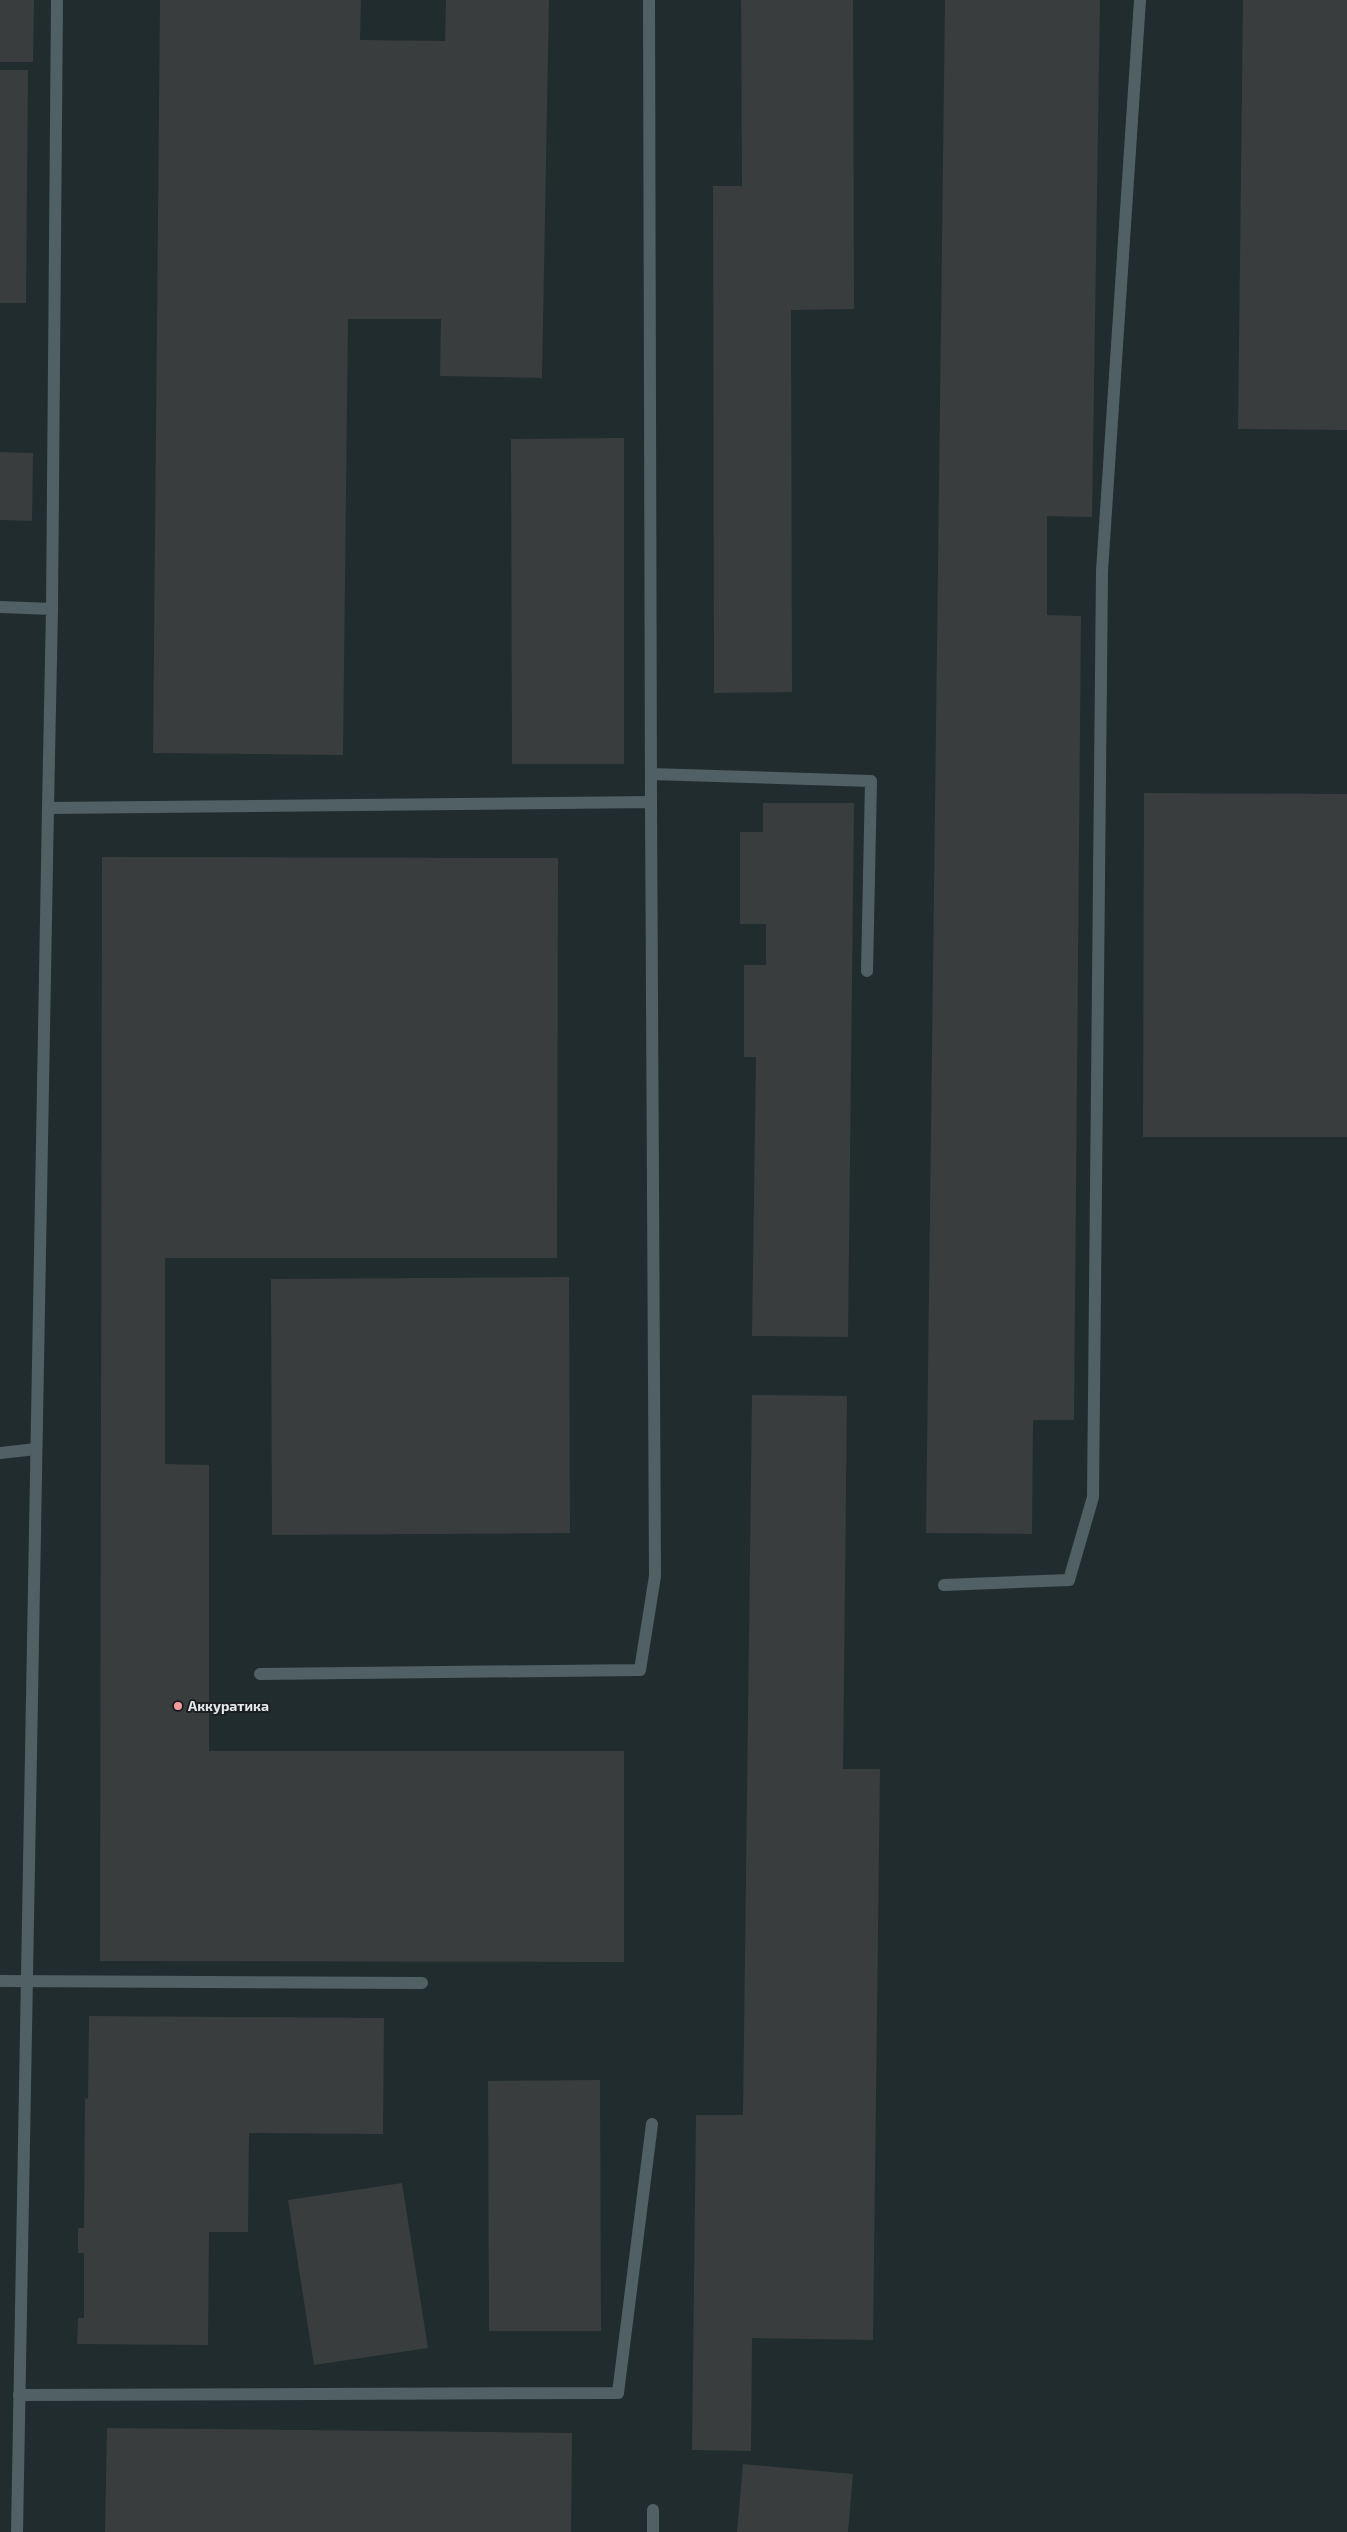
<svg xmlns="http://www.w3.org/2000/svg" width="1347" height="2532" font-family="'Exo 2',sans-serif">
<rect width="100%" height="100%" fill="#1c2022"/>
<!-- built -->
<rect fill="#212c2f" x="0" y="0" width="1347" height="2532"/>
<!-- building -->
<g fill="#393d3e">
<polygon points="0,0 34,0 33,62 0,62"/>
<polygon points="160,0 361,0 360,40 445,41 446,0 549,0 542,378 440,376 441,319 348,319 343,755 153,753"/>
<polygon points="741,0 853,0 854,309 791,310 792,692 714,693 713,186 742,186"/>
<polygon points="945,0 1100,0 1092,517 1047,516 1047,615 1081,616 1074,1420 1033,1420 1032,1534 926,1533"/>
<polygon points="1243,0 1347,0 1347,430 1238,429"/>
<polygon points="0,70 28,70 26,303 0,303"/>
<polygon points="624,438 624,764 512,764 511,439"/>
<polygon points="0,452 33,453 32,521 0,520"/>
<polygon points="1144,793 1347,794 1347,1137 1143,1137"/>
<polygon points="763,803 854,803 848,1337 752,1336 756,1057 744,1057 744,965 766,965 766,924 740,924 740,832 763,832"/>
<polygon points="102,857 558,858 557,1258 165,1258 165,1464 209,1465 209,1751 624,1751 624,1962 100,1961"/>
<polygon points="569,1277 570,1533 272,1535 271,1279"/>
<polygon points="752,1395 847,1396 843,1769 880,1769 873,2340 752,2338 751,2451 692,2450 696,2115 743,2115"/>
<polygon points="89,2016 384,2018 383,2134 249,2133 248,2232 209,2232 208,2345 77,2344 78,2318 84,2318 84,2253 78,2253 78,2228 84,2228 85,2098 88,2099"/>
<polygon points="600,2080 601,2331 489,2331 488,2081"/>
<polygon points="402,2183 428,2348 314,2365 288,2200"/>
<polygon points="107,2428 572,2433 571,2532 105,2532"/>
<polygon points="743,2464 853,2474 848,2532 737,2532"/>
</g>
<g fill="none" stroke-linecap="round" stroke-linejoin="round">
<!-- minor -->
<g stroke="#516064" stroke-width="12">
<polyline points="649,0 651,802"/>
<polyline points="0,607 52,609 48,808 651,802 655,1576 640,1670 260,1674"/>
<polyline points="52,609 57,0"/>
<polyline points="651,774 871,781 867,971"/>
<polyline points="0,1453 36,1449"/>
<polyline points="944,1585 1069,1580 1093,1497 1102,571 1140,0"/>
<polyline points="0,1981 422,1983"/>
<polyline points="19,2395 618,2393 652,2124"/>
<polyline points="653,2510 653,2532"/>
<polyline points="17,2532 48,808"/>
</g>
</g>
<!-- markers -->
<circle fill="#f59b9b" stroke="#1c2022" stroke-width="2" cx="178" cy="1706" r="5"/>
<g text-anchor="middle" stroke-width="4" stroke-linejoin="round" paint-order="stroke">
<!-- poi labels -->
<g font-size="14" font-weight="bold" fill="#e5e7e8" stroke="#1c2022" text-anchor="start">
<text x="188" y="1711">Аккуратика</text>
</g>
</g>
</svg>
